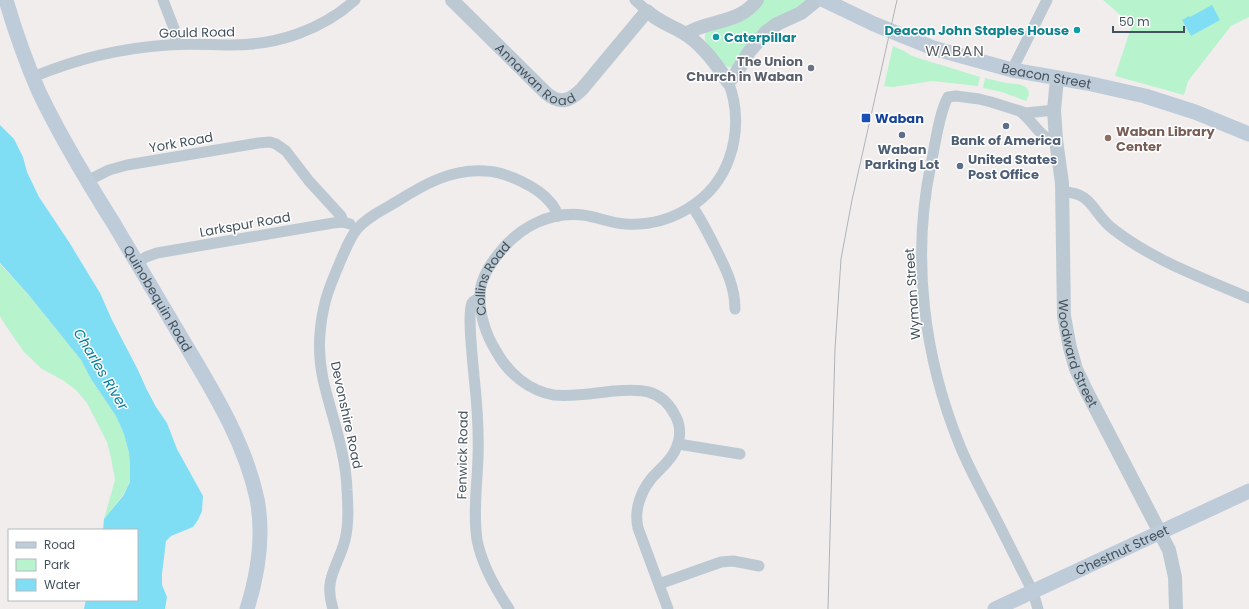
<svg xmlns="http://www.w3.org/2000/svg" width="1249" height="609" font-family="Poppins,sans-serif">
<rect width="100%" height="100%" fill="#f1eded"/>
<!-- green -->
<g fill="#b7f3cd">
<path d="M 762,0 L 806,0 L 805,2 L 732,67 L 729,67 L 724,65 C 719,59 706,46 705,39 C 704,35 706,33 708,30 Z"/>
<polygon points="1103,0 1249,0 1249,17 1231,26 1188,81 1184,95 1115,76 1132,25"/>
<polygon points="893,46 904,51 912,56 980,77 978,86 932,81 893,87 884,86"/>
<polygon points="985,78 1006,83 1018,84 1026,87 1028,90 1029,95 1026,101 1002,92 983,88"/>
<polygon points="0,264 28,294 81,360 91,379 116,416 124,434 129,453 130,466 130,482 123,495 104,519 115,480 111,458 107,442 87,403 76,390 64,381 42,369 24,352 6,326 0,316"/>
</g>
<!-- water -->
<g fill="#80def4">
<polygon points="1212,5 1220,20 1191,36 1182,20 1189,16 1190,17"/>
<polygon points="0,125 14,139 23,157 27,172 39,197 69,242 100,293 112,320 138,370 146,388 156,407 167,423 177,449 203,496 202,511 198,520 193,527 171,536 166,541 162,574 162,585 167,597 165,609 84,609 86,600 137,600 137,530 103,530 104,519 123,496 130,482 130,466 129,453 124,434 116,416 91,379 81,360 28,294 0,263"/>
</g>
<g fill="none" stroke-linecap="round" stroke-linejoin="round">
<!-- minor -->
<g stroke="#bdc9d2" stroke-width="11">
<polyline points="163,0 175,31 176,44"/>
<polyline points="635,0 647,11"/>
<polyline points="1012,70 1047,0"/>
<path d="M 33,77 C 76,59 121,48 168,45 C 190,43 211,45 232,45 C 277,45 322,30 355,0"/>
<path d="M 1021,112 C 1033,121 1041,140 1056,140"/>
<polyline points="87,181 109,170 127,165 258,143 270,142 276,144 286,151 309,181 341,216 343,222"/>
<path d="M 1062,192 C 1092,191 1093,214 1113,229 C 1154,261 1203,278 1249,298"/>
<path d="M 692,206 C 701,219 708,233 715,247 C 725,267 735,286 735,309"/>
<polyline points="137,263 146,257 157,253 333,223 343,222 350,224"/>
<path d="M 480,298 C 477,299 474,300 472,303 C 467,313 473,363 474,376 C 477,403 479,430 478,458 C 477,485 473,513 477,540 C 482,565 495,588 509,609"/>
<polyline points="678,444 740,454"/>
<polyline points="659,584 721,562 733,561 759,566"/>
<path d="M 333,609 C 323,579 338,567 345,540 C 349,523 348,506 347,490 C 346,452 331,415 323,379 C 318,356 319,329 324,307 C 327,291 334,277 340,262 C 345,251 349,239 357,229 C 367,217 383,210 396,202 C 423,185 452,168 486,171 C 506,172 538,187 550,202 C 554,206 556,210 558,216"/>
<path id="s1" d="M 668,609 L 638,528 C 634,511 640,493 651,479 C 656,473 662,468 667,462 C 679,449 684,431 675,415 C 661,388 640,389 614,391 C 594,393 574,397 554,395 C 529,391 508,373 496,351 C 486,335 479,314 480,295 C 480,279 490,264 500,252 C 520,227 550,211 583,215 C 597,217 611,223 625,224 C 670,227 714,201 729,159 C 738,135 738,105 728,82"/>
<path d="M 1038,609 L 1033,592 C 1019,565 1006,538 992,511 C 981,490 969,468 960,446 C 924,358 911,258 931,164 C 935,146 939,113 948,97 L 956,96 L 979,99 L 991,102 L 1026,113 L 1054,110"/>
</g>
<!-- tertiary -->
<g stroke="#bdc9d2" stroke-width="14">
<path id="s2" d="M 452,0 L 546,93 C 560,105 570,101 582,89 L 647,11 C 657,21 670,25 682,32 C 701,43 716,63 728,82 L 735,75 L 749,52 L 766,32 L 777,24 L 801,13 L 817,0"/>
<path d="M 686,34 C 708,19 739,25 757,0"/>
<path id="s3" d="M 1057,78 L 1054,110 L 1056,140 L 1062,183 L 1064,316 L 1070,348 L 1076,369 L 1086,390 L 1169,550 L 1175,577 L 1176,609"/>
</g>
<!-- secondary -->
<g stroke="#becbd9" stroke-width="15">
<path id="s4" d="M 6,0 C 15,31 26,62 39,92 C 61,138 87,181 114,224 C 135,260 157,296 178,332 C 209,385 244,438 257,499 C 264,535 258,574 247,609"/>
<path id="s5" d="M 824,0 L 874,24 L 933,48 L 1012,70 L 1087,83 L 1145,96 L 1195,112 L 1249,134"/>
<path id="s6" d="M 995,609 L 1249,491"/>
</g>
<!-- tram -->
<polyline stroke="#afb3b9" stroke-width="1" points="828,609 835,349 841,259 852,200 897,0"/>
</g>
<!-- markers -->
<g fill="#0f9aa8" stroke="#fff" stroke-width="1.5">
<circle cx="1077" cy="30" r="4"/>
<circle cx="716" cy="37" r="4"/>
</g>
<circle fill="#6b7280" stroke="#fff" stroke-width="1.5" cx="811" cy="68" r="4"/>
<rect fill="#1a4fb4" stroke="#fff" stroke-width="1.5" x="861" y="113" width="10" height="10" rx="2"/>
<g fill="#5c6f8a" stroke="#fff" stroke-width="1.5">
<circle cx="1006" cy="126" r="4"/>
<circle cx="902" cy="135" r="4"/>
<circle cx="960" cy="166" r="4"/>
</g>
<circle fill="#8d6e63" stroke="#fff" stroke-width="1.5" cx="1108" cy="138" r="4"/>
<g text-anchor="middle" stroke-width="3" stroke-linejoin="round" paint-order="stroke">
<!-- culture labels -->
<g font-size="13" font-weight="bold" fill="#0d838f" stroke="#fff" text-anchor="end">
<text x="1069" y="35">Deacon John Staples House</text>
<text x="724" y="42" text-anchor="start">Caterpillar</text>
</g>
<!-- street labels -->
<g font-size="13" fill="#44525d" stroke="#fff">
<text transform="translate(197 32) rotate(-1)" y="5">Gould Road</text>
<text dy="5" stroke="none"><textPath href="#s2" startOffset="114">Annawan Road</textPath></text>
<text dy="5" stroke="none"><textPath href="#s5" startOffset="236">Beacon Street</textPath></text>
<text transform="translate(181 142) rotate(-10)" y="5">York Road</text>
<text transform="translate(245 224) rotate(-10)" y="5">Larkspur Road</text>
<text dy="5" stroke="none"><textPath href="#s1" startOffset="498">Collins Road</textPath></text>
<text transform="translate(912 294) rotate(-94)" y="5">Wyman Street</text>
<text dy="5" stroke="none"><textPath href="#s4" startOffset="336">Quinobequin Road</textPath></text>
<text dy="5" stroke="none"><textPath href="#s3" startOffset="278">Woodward Street</textPath></text>
<text transform="translate(347 415) rotate(78)" y="5">Devonshire Road</text>
<text transform="translate(462 455) rotate(-89)" y="5">Fenwick Road</text>
<text dy="5" stroke="none"><textPath href="#s6" startOffset="140">Chestnut Street</textPath></text>
</g>
<!-- worship labels -->
<g font-size="13" font-weight="bold" fill="#5b616d" stroke="#fff" text-anchor="end">
<text x="803" y="66">The Union<tspan x="803" dy="15">Church in Waban</tspan></text>
</g>
<!-- transit labels -->
<g font-size="13" font-weight="bold" fill="#164399" stroke="#fff" text-anchor="start">
<text x="875" y="123">Waban</text>
</g>
<!-- education labels -->
<g font-size="13" font-weight="bold" fill="#785e54" stroke="#fff" text-anchor="start">
<text x="1116" y="136">Waban Library<tspan x="1116" dy="15">Center</tspan></text>
</g>
<!-- service labels -->
<g font-size="13" font-weight="bold" fill="#4e5e75" stroke="#fff">
<text x="1006" y="145">Bank of America</text>
<text x="902" y="154">Waban<tspan x="902" dy="15">Parking Lot</tspan></text>
<text x="968" y="164" text-anchor="start">United States<tspan x="968" dy="15">Post Office</tspan></text>
</g>
<!-- water labels -->
<g font-size="14" font-style="italic" fill="#037e9c" stroke="#fff">
<text transform="translate(101 369) rotate(59)" y="5">Charles River</text>
</g>
<!-- quarter labels -->
<g font-size="15" letter-spacing="1" fill="#5a5e63" stroke="#fff">
<text x="955" y="56">WABAN</text>
</g>
</g>
<!-- legend -->
<rect x="8" y="529" width="130" height="72" fill="#ffffff" stroke="#b4babe"/>
<rect x="16" y="542" width="20" height="6" fill="#becbd9" stroke="#b4babe"/>
<text x="44" y="549" font-size="12" fill="#44525d">Road</text>
<rect x="16" y="559" width="20" height="12" fill="#b7f3cd" stroke="#b4babe"/>
<text x="44" y="569" font-size="12" fill="#44525d">Park</text>
<rect x="16" y="579" width="20" height="12" fill="#80def4" stroke="#b4babe"/>
<text x="44" y="589" font-size="12" fill="#44525d">Water</text>
<!-- scale -->
<path d="M1113 26v6h71v-6" fill="none" stroke="#44525d" stroke-width="2"/>
<text x="1119" y="26" font-size="12" fill="#44525d" stroke="#ffffff" stroke-width="3" paint-order="stroke">50 m</text>
</svg>
